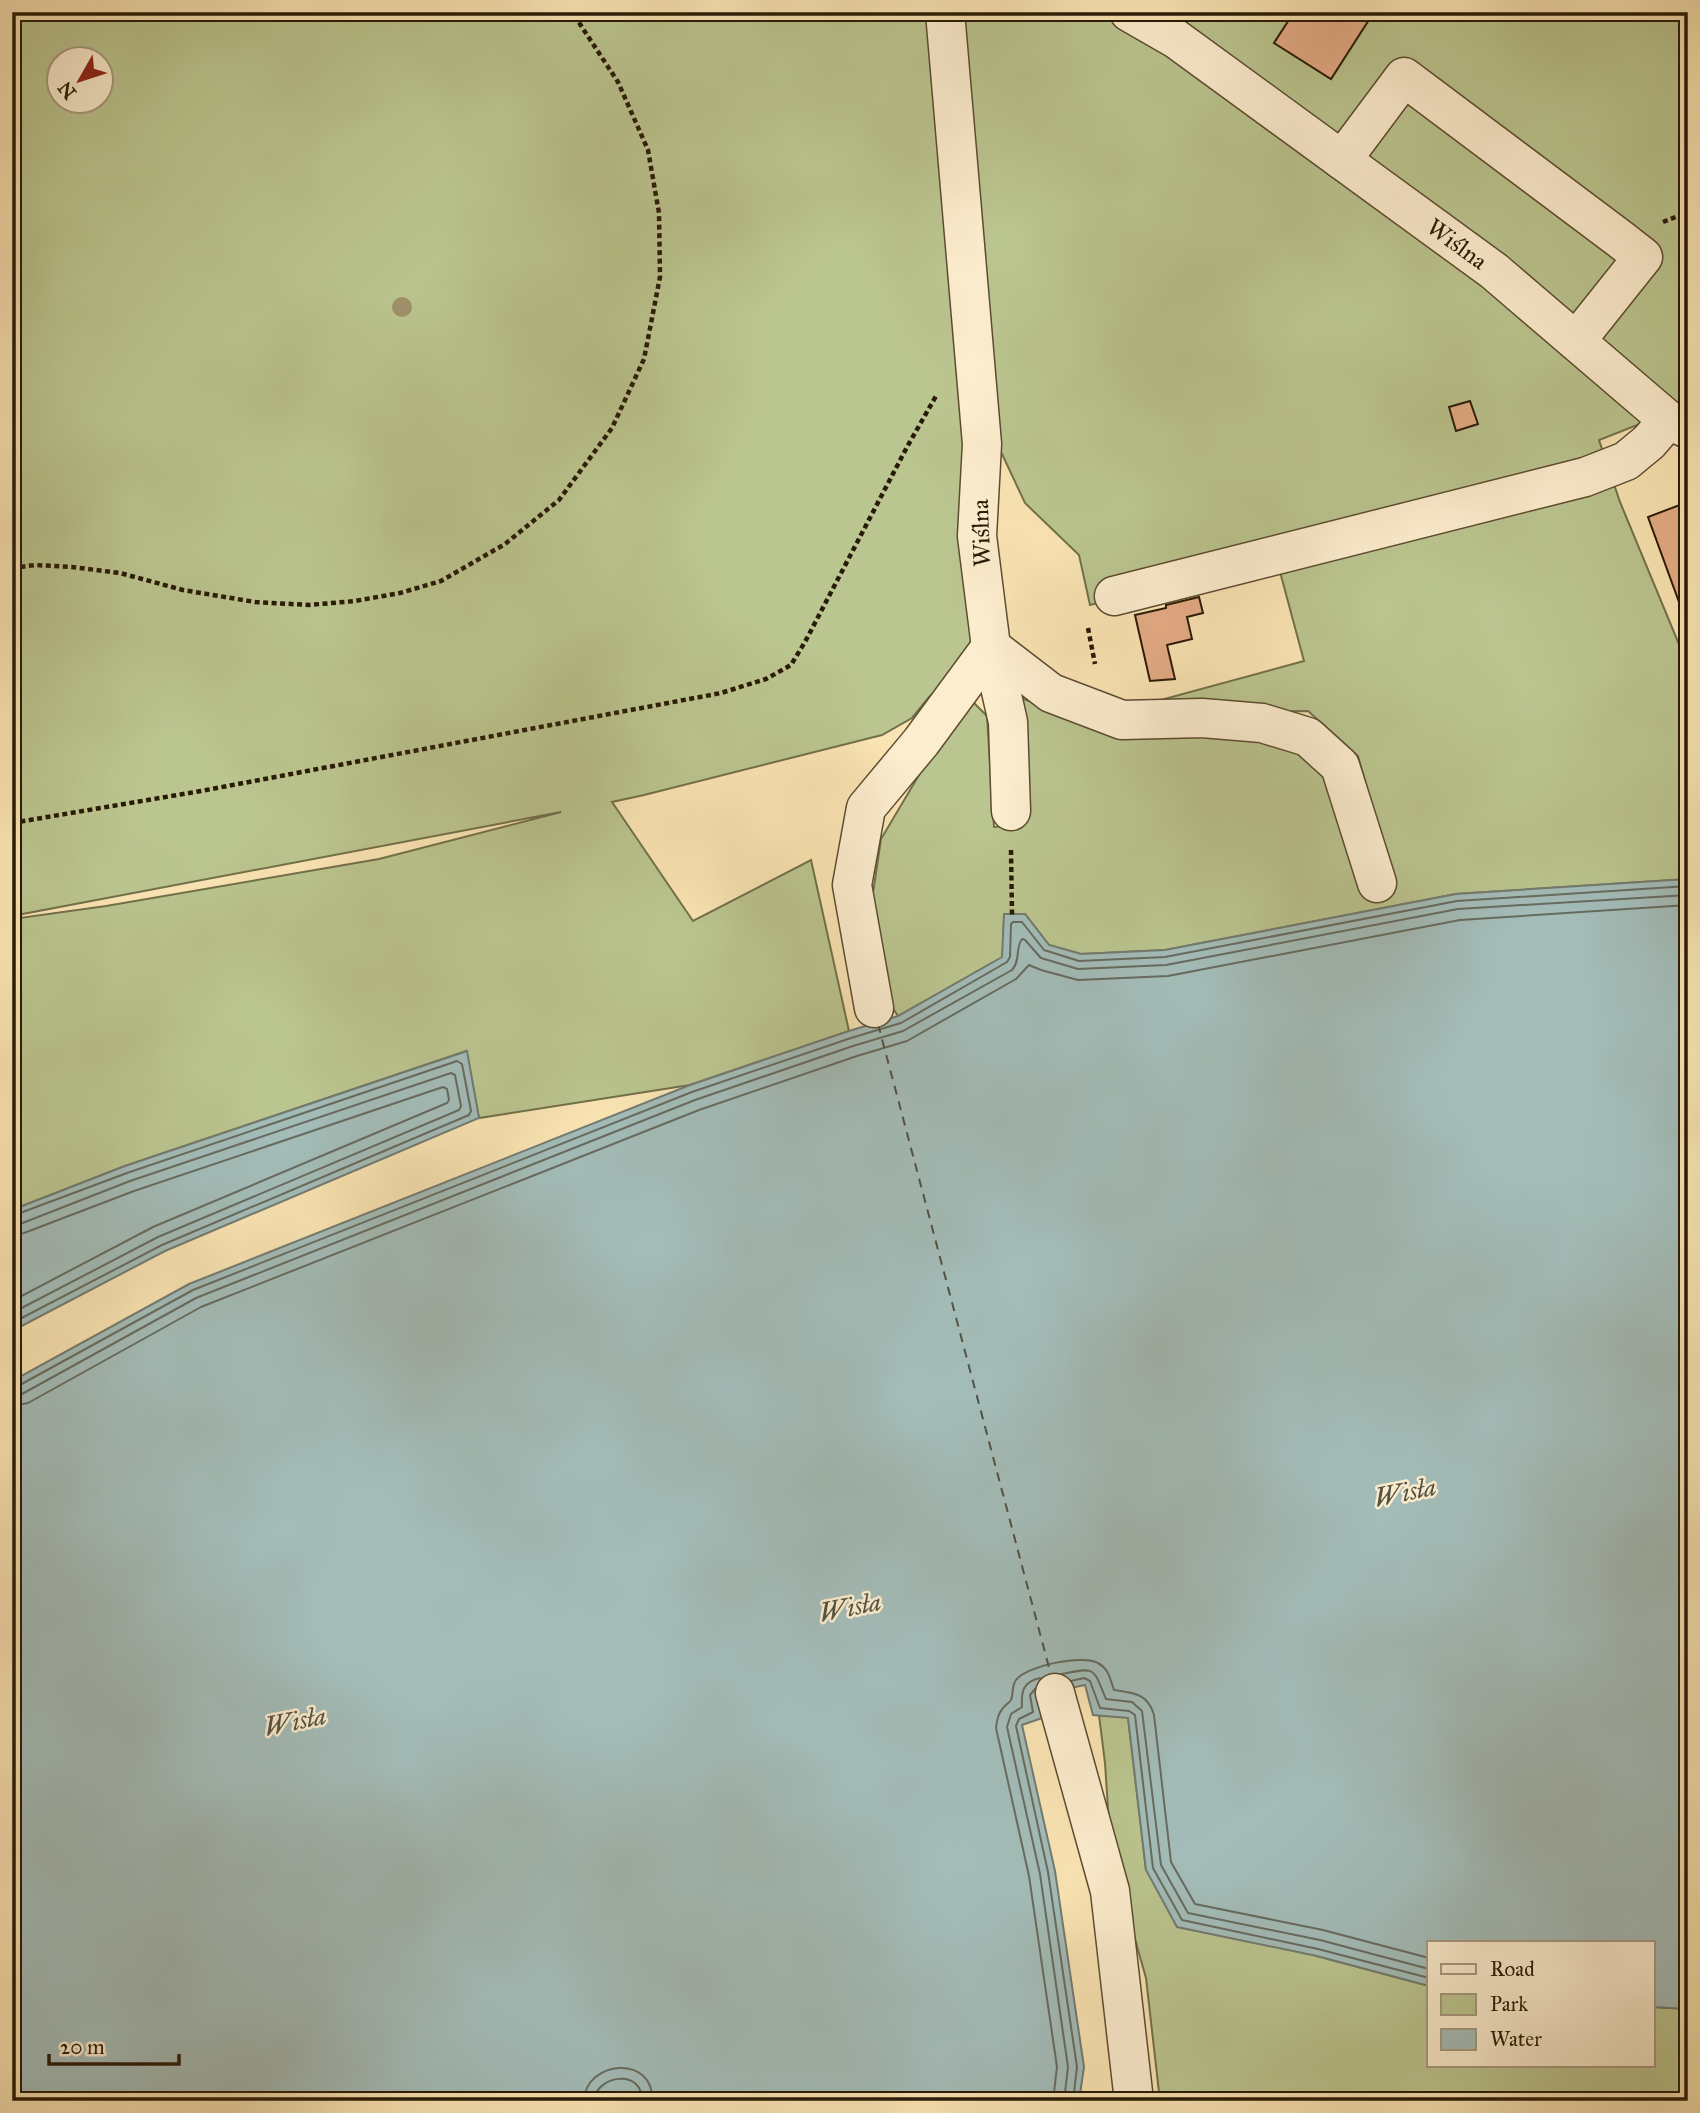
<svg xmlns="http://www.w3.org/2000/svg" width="1700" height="2113" font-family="'IM FELL Great Primer',serif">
<rect width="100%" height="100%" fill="#fae4b3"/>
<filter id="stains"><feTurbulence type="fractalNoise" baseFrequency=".00286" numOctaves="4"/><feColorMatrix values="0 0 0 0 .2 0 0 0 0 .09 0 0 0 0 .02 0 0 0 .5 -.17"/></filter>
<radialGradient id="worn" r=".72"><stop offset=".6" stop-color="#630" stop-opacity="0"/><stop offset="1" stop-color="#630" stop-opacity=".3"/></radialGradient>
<!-- green -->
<g fill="#bbc58f" stroke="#72704a" stroke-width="2" fill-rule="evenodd">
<path d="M 12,12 L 1688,12 L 1688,405 L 1599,440 L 1620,502 L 1688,666 L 1688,879 L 1456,894 L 1165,950 L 1081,954 L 1049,945 L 1025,914 L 1004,915 L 1003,957 L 898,1016 L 886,998 L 869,920 L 881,839 L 935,748 L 972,701 L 987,716 L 994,827 L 1022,825 L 1023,699 L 1061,711 L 1295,741 L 1382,842 L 1358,756 L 1308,711 L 1113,713 L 1304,661 L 1276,557 L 1090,605 L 1079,555 L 1025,503 L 995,439 L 992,645 L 929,697 L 912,718 L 882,735 L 644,795 L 612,802 L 693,921 L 811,860 L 849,1031 L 690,1085 L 479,1118 L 466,1051 L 125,1166 L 12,1210 L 12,919 L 106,906 L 379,859 L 561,812 L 12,916 ZM 60,60 L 102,60 L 102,102 L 60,102 Z"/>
<polygon points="1099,1715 1128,1717 1146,1870 1317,1956 1429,1986 1429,2066 1653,2066 1653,2007 1688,2009 1688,2101 1160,2101 1146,1978 1125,1904 1109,1824 1105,1763"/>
</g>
<!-- water -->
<g fill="#a3bcb8" stroke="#727b71" stroke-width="2">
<polygon points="1688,879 1688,2009 1653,2007 1653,1943 1429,1943 1429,1986 1317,1956 1177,1927 1146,1870 1128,1718 1093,1715 1085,1685 1037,1695 1042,1718 1022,1725 1055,1871 1084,2067 1079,2101 623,2101 627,2093 602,2101 12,2101 12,1381 189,1284 690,1085 849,1031 898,1016 1002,957 1004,914 1025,914 1049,945 1081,954 1165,950 1456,894"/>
<polygon points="467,1051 479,1118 165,1251 12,1331 12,1210 125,1166"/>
</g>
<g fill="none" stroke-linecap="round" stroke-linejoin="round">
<!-- shore -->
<g stroke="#666b5f" stroke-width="2">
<polyline points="12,1216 127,1173 457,1061 462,1064 471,1111 469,1115 162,1245 12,1323"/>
<polyline points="12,1225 20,1224 130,1181 451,1073 455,1075 461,1106 459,1110 158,1237 12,1313"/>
<polyline points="12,1235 24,1233 134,1191 443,1087 447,1089 449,1100 447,1103 153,1227 12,1301"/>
<polyline points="12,1387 18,1386 193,1290 692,1092 851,1038 901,1023 1007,962 1010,957 1011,924 1013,922 1022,922 1044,950 1079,961 1165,957 1457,901 1688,886"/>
<path d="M 12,1396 L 22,1394 L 196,1298 L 695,1100 L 853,1046 L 903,1031 L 1012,970 C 1021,960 1015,948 1022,939 L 1025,940 L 1041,958 L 1078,969 L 1166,965 L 1458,909 L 1688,895"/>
<polyline points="12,1406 28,1403 201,1307 699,1110 857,1056 907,1041 1016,979 1029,965 1041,970 1078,980 1168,976 1460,920 1688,905"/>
<path d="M 1062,1674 C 1098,1666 1093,1669 1106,1699 L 1132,1702 L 1142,1711 L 1161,1865 L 1188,1913 L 1320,1940 L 1429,1969"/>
<path d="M 1040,1678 C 1023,1682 1021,1691 1022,1707 L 1011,1714 L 1007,1727 L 1040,1874 L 1068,2067 L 1064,2101"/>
<polyline points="1071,1681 1084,1678 1090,1681 1100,1708 1129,1711 1135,1715 1153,1868 1182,1920 1318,1949 1429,1978"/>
<polyline points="1035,1689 1030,1695 1033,1712 1019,1719 1016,1726 1048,1872 1077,2067 1073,2101"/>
<path d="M 584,2101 C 585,2060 655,2054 652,2101"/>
<path d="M 594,2101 C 596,2074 645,2069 641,2101"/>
<path d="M 1053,2101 L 1057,2067 L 1029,1876 L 996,1728 C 997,1720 998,1714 1003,1708 C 1005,1705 1009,1703 1011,1700 C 1014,1693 1011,1687 1016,1680 C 1026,1666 1083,1654 1098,1663 C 1109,1669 1110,1679 1114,1690 C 1133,1693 1148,1693 1154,1715 L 1171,1862 L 1195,1904 L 1323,1930 L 1429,1958"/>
</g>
<!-- ferry -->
<polyline stroke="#535344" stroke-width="2" stroke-dasharray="9 7" stroke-linecap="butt" points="878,1024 1051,1675"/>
</g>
<!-- building -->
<g fill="#e5ac86" stroke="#281a06" stroke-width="2">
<polygon points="1294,12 1374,12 1331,79 1274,43"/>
<polygon points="1470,401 1478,424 1456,431 1449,407"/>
<polygon points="1685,503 1688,511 1688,599 1679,602 1648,517"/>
<polygon points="1199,597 1203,613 1187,617 1192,639 1167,645 1175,679 1150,681 1135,615 1166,608 1166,605"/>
</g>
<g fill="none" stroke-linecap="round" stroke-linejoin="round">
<!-- minor casing -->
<g stroke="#5c4c31" stroke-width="41">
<g id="minor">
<polyline points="945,12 982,444 977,536 991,647 1008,722 1011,811"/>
<polyline points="1129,12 1176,39 1494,271 1668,420 1688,429"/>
<polyline points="1342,160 1404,77 1620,239 1643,257 1576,341"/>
<polyline points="1114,596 1585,477 1626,461 1649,442 1668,420"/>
<polyline points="991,647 1051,693 1122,720 1202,718 1262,723 1308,737 1340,766 1377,883"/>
<polyline points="874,1008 852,885 866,808 921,742 991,647"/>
<polyline points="1055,1693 1110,1891 1134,2101"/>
</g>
</g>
<!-- path -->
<g stroke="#281a06" stroke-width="4.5" stroke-dasharray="5 3.5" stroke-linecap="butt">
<polyline points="1663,222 1688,212"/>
<polyline points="12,568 35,565 72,567 120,573 183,590 255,602 309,605 355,601 400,593 441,581 505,544 559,500 612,428 644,359 660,277 659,213 648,150 618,82 572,12"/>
<polyline points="1088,628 1095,664"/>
<polyline points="12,823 201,791 721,693 766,679 791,665 805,642 907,447 936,396"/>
<polyline points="1011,850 1012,915"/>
</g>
<!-- minor -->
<use href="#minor" stroke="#fcedce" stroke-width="38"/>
</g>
<!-- trees -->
<circle fill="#9f916a" cx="402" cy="307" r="10"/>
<g text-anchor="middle" stroke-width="5" stroke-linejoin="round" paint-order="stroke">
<!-- street labels -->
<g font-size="24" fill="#281a06" stroke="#fcedce">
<text transform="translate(1457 244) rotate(36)" y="8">Wiślna</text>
<text transform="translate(981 533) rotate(-92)" y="8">Wiślna</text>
</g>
<!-- water labels -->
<g font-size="26" font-style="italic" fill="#535344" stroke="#fcedce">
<text transform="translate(1405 1492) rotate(-12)" y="9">Wisła</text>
<text transform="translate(850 1607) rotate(-12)" y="9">Wisła</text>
<text transform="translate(295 1721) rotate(-12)" y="9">Wisła</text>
</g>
</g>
<!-- margin -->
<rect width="1700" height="2113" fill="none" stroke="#fae4b3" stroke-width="42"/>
<rect x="14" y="14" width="1672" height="2085" fill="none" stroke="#281a06" stroke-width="3.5"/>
<rect x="21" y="21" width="1658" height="2071" fill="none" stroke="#281a06" stroke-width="2"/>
<!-- legend -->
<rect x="1427" y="1941" width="228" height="126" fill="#fcedce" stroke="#a7997e" stroke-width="2"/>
<rect x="1441" y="1964" width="35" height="10" fill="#fcedce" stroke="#a7997e" stroke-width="2"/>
<text x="1490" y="1976" font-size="21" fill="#281a06">Road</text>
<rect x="1441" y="1994" width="35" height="21" fill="#bbc58f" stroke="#a7997e" stroke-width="2"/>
<text x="1490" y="2011" font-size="21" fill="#281a06">Park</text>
<rect x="1441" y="2029" width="35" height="21" fill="#a3bcb8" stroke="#a7997e" stroke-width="2"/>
<text x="1490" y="2046" font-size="21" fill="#281a06">Water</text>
<!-- north arrow -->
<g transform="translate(80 80) rotate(231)"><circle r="33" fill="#fcedce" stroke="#a7997e" stroke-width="2"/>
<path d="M0-5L12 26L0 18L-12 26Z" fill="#8f2418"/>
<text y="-10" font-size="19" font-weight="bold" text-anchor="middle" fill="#281a06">N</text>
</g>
<!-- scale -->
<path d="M49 2054v10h130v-10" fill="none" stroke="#281a06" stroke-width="3.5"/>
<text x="60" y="2054" font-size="21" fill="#281a06" stroke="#fcedce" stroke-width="5" paint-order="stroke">20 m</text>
<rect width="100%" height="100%" filter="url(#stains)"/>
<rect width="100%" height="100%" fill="url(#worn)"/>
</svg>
